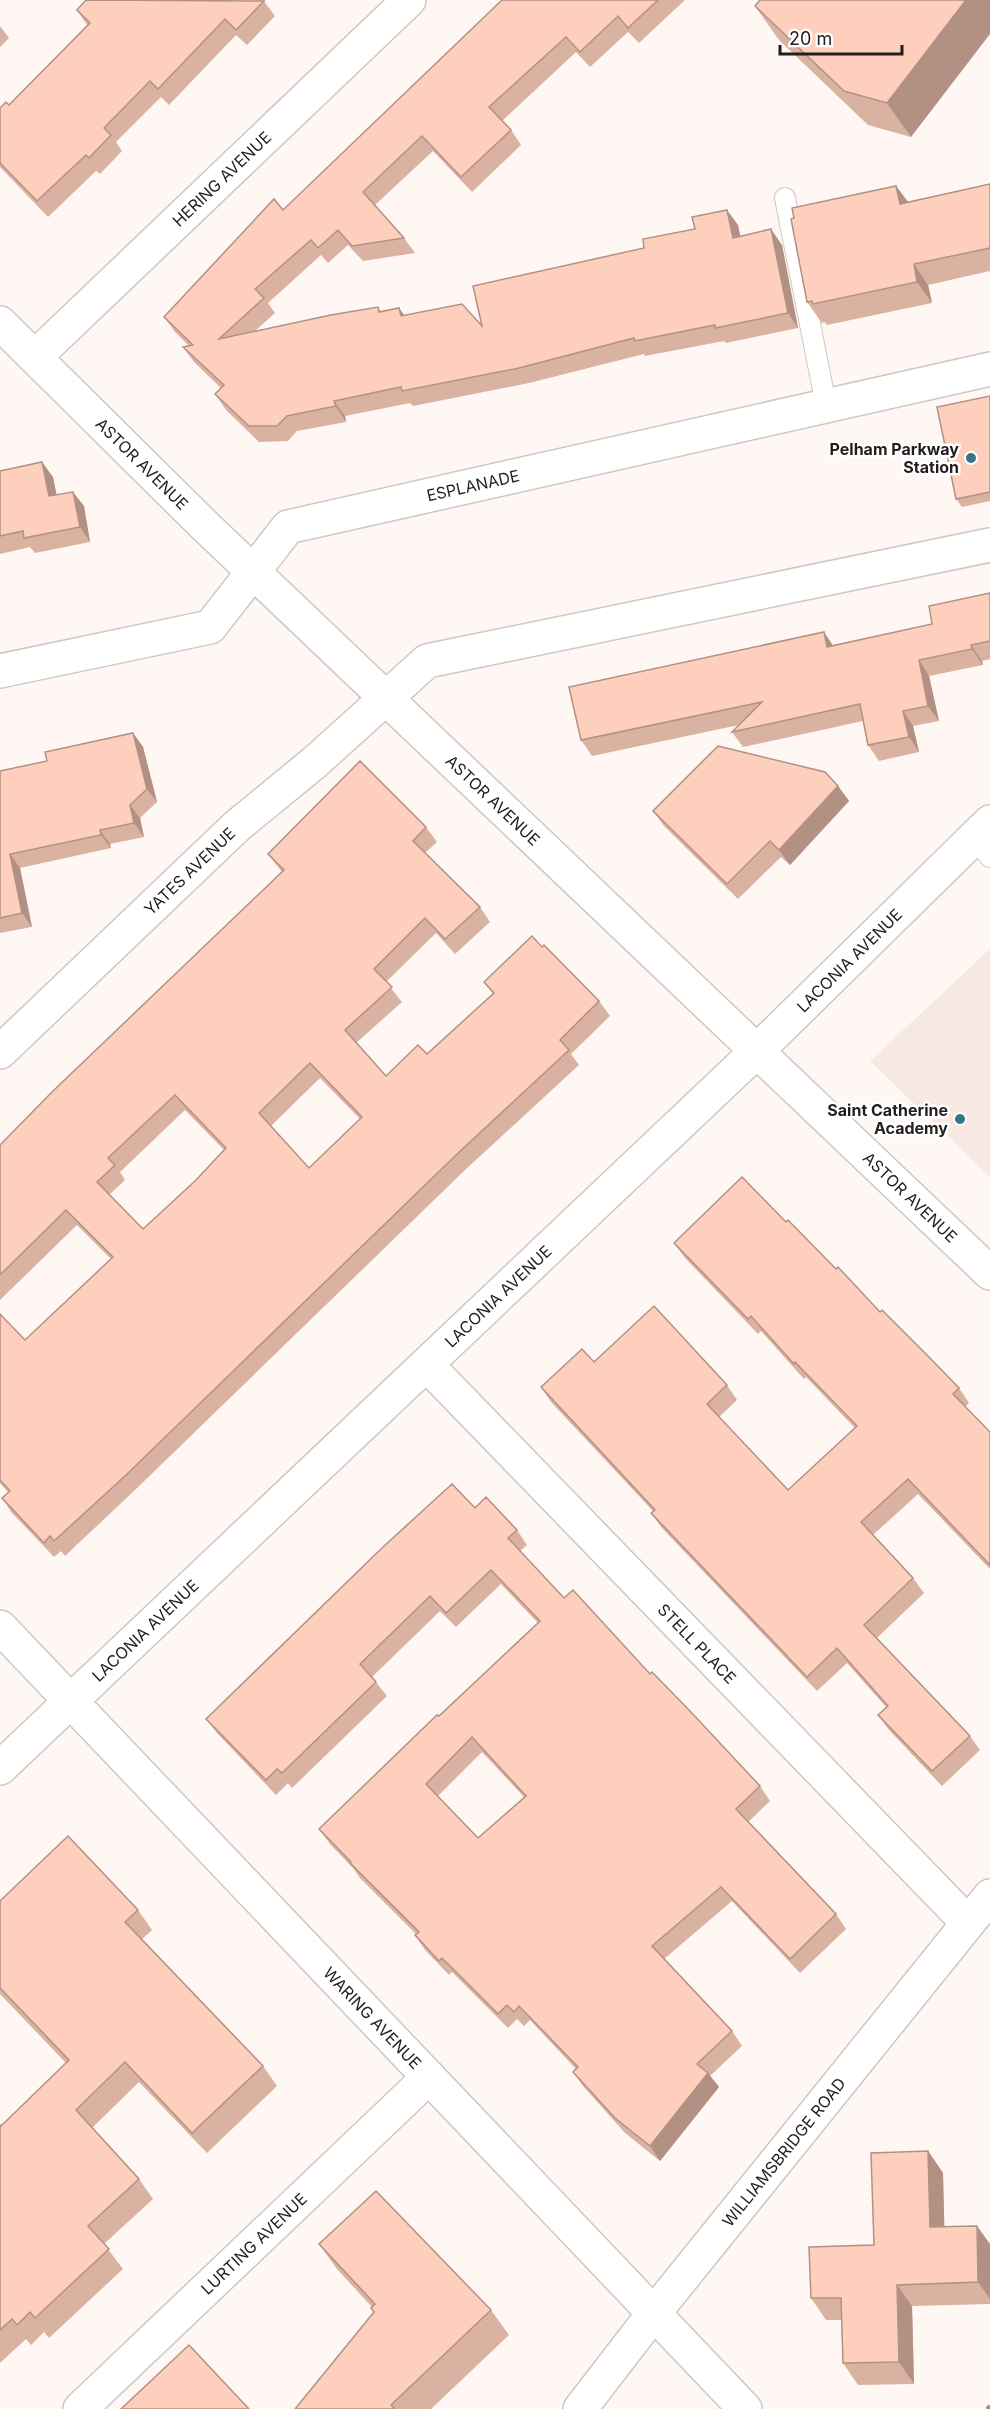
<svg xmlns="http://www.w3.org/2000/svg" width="990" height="2409" font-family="Inter,sans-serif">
<rect width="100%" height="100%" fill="#fff7f3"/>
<!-- built -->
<polygon fill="#f8e8e2" points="990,949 990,1177 870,1061"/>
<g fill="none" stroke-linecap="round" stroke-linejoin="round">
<!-- service casing -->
<g stroke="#cec7c4" stroke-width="22">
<g id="service">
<polyline points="785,198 826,405"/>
<polyline points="973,838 990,857"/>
</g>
</g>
<!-- minor casing -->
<g stroke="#cec7c4" stroke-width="36">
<g id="minor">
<path id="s1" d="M 0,323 L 204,525 L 990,1273"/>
<path id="s2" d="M 35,357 L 409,0"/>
<path id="s3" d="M 0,671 L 210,627 L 288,527 L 990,369"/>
<path id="s4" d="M 0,1052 L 237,826 L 315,762 L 427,661 L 990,545"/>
<path id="s5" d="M 427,1365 L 968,1923"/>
<path id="s6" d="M 0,1627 L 745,2409"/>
<path id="s7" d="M 80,2409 L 429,2077"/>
</g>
</g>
<!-- tertiary casing -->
<g stroke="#cec7c4" stroke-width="36">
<g id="tertiary">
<path id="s8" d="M 0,1768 L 758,1050 L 990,822"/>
</g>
</g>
<!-- secondary casing -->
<g stroke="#cec7c4" stroke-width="36">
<g id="secondary">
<path id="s9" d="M 580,2409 L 654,2313 L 990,1896"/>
</g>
</g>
<!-- path -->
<polyline stroke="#938e8b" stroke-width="4" stroke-dasharray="6 3" stroke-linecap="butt" points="987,2409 990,2406"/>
<!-- service -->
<use href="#service" stroke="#fff" stroke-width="20"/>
<!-- minor -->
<use href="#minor" stroke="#fff" stroke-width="33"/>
<!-- tertiary -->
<use href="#tertiary" stroke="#fff" stroke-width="33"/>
<!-- secondary -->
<use href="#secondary" stroke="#fff" stroke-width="33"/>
</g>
<!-- wall -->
<g fill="#dab2a2" fill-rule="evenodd">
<polygon points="263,0 275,16 247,45 236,35 169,105 161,97 116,142 122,151 100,174 96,171 48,217 0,167 0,108 9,105 87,25 77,10"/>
<polygon points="502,0 685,0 639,43 628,32 590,67 576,52 502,121 511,130 521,145 472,192 433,151 375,205 404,238 415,253 363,261 348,245 328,263 321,255 268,303 275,313 255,331 378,307 381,312 482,326 644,248 738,225 740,236 782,245 798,328 726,343 724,341 645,356 644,354 529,383 413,406 410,403 345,416 346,422 297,431 288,441 259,442 226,410 215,394 221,388 194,362 183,347 189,346 175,332 164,317 283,210"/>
<polygon points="990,0 911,137 868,125 779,40 755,6"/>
<polygon points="0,26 9,38 0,47"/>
<polygon points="990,184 990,271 928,285 932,303 827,325 825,322 822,323 807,302 896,186 908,202"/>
<polygon points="990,396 990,501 962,507 956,499"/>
<polygon points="0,471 53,477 56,495 84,506 90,542 35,553 30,547 0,554"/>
<polygon points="990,593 990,659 982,661 983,665 929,676 939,721 913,726 919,752 879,761 868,745 863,721 743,747 732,732 739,725 592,756 581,740 833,645 932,624"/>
<polygon points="133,733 143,747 157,802 140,818 144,837 110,844 111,848 20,868 32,927 0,933 0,771 47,761"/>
<polygon points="838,786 849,801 790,865 781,857 738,899 664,826 653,811"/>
<path d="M 426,827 L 437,842 L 425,853 L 480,907 L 490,922 L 455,954 L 436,933 L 386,982 L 402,1002 L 356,1043 L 386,1076 L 427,1054 L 493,994 L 484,982 L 542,947 L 599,1001 L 610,1016 L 571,1054 L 579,1065 L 465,1170 L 135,1490 L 65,1556 L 61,1551 L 54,1557 L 12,1513 L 2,1498 L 8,1492 L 0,1483 L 0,1314 L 25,1340 L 111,1259 L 77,1225 L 0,1300 L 0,1145 L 282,872 L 268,854 ZM 320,1078 L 360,1119 L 309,1168 L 271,1126 ZM 185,1110 L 224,1150 L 195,1181 L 143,1229 L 109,1195 L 125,1180 L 120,1172 Z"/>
<polygon points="786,1222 959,1388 969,1403 965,1407 990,1432 990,1569 918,1494 873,1535 913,1578 924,1593 877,1638 970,1736 980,1750 942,1786 889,1730 878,1715 886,1707 847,1663 817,1691 662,1528 651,1513 653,1511 551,1402 541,1387 594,1362 727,1385 737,1400 719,1417 788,1490 855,1428 806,1377 804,1379 761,1331 758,1334 685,1258 674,1243"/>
<path d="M 475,1508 L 517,1530 L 527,1545 L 520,1551 L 564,1598 L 650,1674 L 760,1786 L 770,1801 L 748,1822 L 836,1914 L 846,1929 L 800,1973 L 732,1901 L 664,1959 L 732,2031 L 742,2046 L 710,2076 L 719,2087 L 660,2161 L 625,2133 L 583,2086 L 573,2072 L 576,2069 L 530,2020 L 524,2026 L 517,2019 L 508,2028 L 452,1972 L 449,1975 L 425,1950 L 415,1935 L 416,1934 L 360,1878 L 353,1868 L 330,1844 L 319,1829 L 538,1623 L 501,1584 L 456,1627 L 440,1611 L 372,1677 L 387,1696 L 292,1788 L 288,1783 L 276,1795 L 217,1733 L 206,1719 ZM 482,1752 L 524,1797 L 478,1838 L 438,1796 Z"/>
<polygon points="0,1901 138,1910 152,1930 142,1939 263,2066 277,2086 207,2153 139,2082 92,2128 139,2179 153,2199 104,2244 123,2269 49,2338 44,2332 31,2345 26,2339 0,2363 0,2125 1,2126 66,2063 0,1994"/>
<polygon points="928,2151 943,2173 944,2227 990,2244 990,2304 912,2306 914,2384 858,2385 843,2363 841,2320 826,2320 811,2298 874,2245"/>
<polygon points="319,2244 491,2310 509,2335 431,2409 295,2409 374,2312 371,2308 372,2307 337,2269"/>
</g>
<!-- shaded-wall -->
<g fill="#b29184">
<polygon points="966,0 990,0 990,34 911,137 887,103"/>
<polygon points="896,186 911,206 900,204"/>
<polygon points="727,210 738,225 744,253 733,238"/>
<polygon points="771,229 782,245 798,328 788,313"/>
<polygon points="914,264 928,285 932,303 917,282"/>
<polygon points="399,308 410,323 401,316"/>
<polygon points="334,401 345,416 346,422 336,406"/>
<polygon points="42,462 53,477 60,511 49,496"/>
<polygon points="73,492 84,506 90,542 80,527"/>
<polygon points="824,632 834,647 827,647"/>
<polygon points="971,645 982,661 983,665 972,649"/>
<polygon points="919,660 929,676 939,721 928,706"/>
<polygon points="903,711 913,726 919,752 909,737"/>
<polygon points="133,733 143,747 157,802 147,789"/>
<polygon points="838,786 849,801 790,865 779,850"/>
<polygon points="130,805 140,818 144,837 134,823"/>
<polygon points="100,830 110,844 111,848 101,835"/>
<polygon points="10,854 20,868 32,927 22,913"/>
<polygon points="708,2073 719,2087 660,2161 650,2146"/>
<polygon points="928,2151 943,2173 945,2249 930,2227"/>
<polygon points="977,2226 990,2244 990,2299 978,2282"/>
<polygon points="897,2285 912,2306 914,2384 899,2362"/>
</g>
<!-- building -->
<g fill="#fecfbc" stroke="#b29184" stroke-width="1.5" fill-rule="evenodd">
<polygon points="86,0 264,1 236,30 225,19 158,89 150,81 104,128 111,135 89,158 86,155 37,201 0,163 0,108 6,102 9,105 90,23 77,10"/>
<polygon points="502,0 658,0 628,28 618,16 580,52 566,37 489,107 511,130 461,177 422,136 363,192 404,238 352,246 338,230 318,248 311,240 255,289 264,298 219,339 331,315 378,307 379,312 399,308 401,316 462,304 482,326 473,286 644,248 643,239 695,229 692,217 727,210 733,238 771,229 788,313 715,328 715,325 635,341 634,338 519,368 402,391 401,387 334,401 336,406 287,416 277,426 249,426 215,394 224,385 183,347 193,345 164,317 274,199 283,210"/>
<polygon points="760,0 966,0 887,103 844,91 755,6"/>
<polygon points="990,184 990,248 914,264 917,282 813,304 812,301 807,302 791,219 794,218 792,208 896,186 900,204"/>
<polygon points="990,396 990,492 956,499 937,407"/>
<polygon points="42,462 49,496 73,492 80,527 24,538 23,531 0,536 0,471"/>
<polygon points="990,593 990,641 971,645 972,649 919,660 928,706 903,711 909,737 868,745 860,704 732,732 762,702 581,740 569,687 824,632 827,647 932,624 929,606"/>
<polygon points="133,733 147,789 130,805 134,823 100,830 101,835 10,854 22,913 0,918 0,771 47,761 45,752"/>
<polygon points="718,746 825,772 838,786 779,850 770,841 727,884 653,811"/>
<path d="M 360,761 L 426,827 L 413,841 L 480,907 L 445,939 L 425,918 L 374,969 L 392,987 L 345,1030 L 386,1076 L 418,1045 L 427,1054 L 494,993 L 484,982 L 532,936 L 542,947 L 544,945 L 599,1001 L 560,1040 L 569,1050 L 455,1156 L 125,1476 L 54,1541 L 50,1536 L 44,1543 L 2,1498 L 10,1491 L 0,1480 L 0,1314 L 25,1340 L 113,1257 L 66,1210 L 0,1275 L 0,1145 L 52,1092 L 284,870 L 268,854 ZM 310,1063 L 362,1117 L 309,1168 L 259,1113 ZM 175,1095 L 226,1148 L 195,1181 L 143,1229 L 97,1182 L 115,1165 L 108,1158 Z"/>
<polygon points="742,1177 786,1222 788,1220 836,1269 838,1267 880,1312 882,1310 927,1355 959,1388 953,1394 990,1432 990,1565 908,1479 861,1522 913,1578 864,1625 970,1736 932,1771 878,1715 888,1706 837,1648 807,1677 651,1513 655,1510 541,1387 582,1349 594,1362 654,1306 727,1385 707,1404 788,1490 857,1426 795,1362 794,1364 751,1316 748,1319 674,1243"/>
<path d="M 452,1484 L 475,1508 L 486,1497 L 517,1530 L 508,1538 L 564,1598 L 573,1590 L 650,1674 L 652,1672 L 689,1710 L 760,1786 L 736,1809 L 836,1914 L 790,1959 L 721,1887 L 652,1946 L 732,2031 L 697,2064 L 708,2073 L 650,2146 L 615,2118 L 573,2072 L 578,2067 L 519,2006 L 514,2012 L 507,2005 L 498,2014 L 442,1958 L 439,1961 L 415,1935 L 419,1932 L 350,1863 L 351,1862 L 319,1829 L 437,1715 L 439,1716 L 540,1621 L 491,1570 L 446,1613 L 430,1596 L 360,1664 L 376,1682 L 282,1773 L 277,1769 L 266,1780 L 206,1719 L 383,1547 ZM 472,1737 L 526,1796 L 478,1838 L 426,1784 Z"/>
<polygon points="68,1836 138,1910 125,1922 263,2066 192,2133 125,2062 76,2110 139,2179 88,2226 109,2249 35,2318 30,2312 17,2325 12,2319 0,2330 0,2125 1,2126 69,2060 0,1988 0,1901"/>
<polygon points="928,2151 930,2227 977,2226 978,2282 897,2285 899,2362 843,2363 841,2298 811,2298 809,2247 874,2245 871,2153"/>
<polygon points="376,2191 491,2310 391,2405 395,2409 295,2409 374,2312 371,2308 375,2304 319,2244"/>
<polygon points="189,2345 249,2409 121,2409"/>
</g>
<!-- markers -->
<g fill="#357389" stroke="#fff" stroke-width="2">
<circle cx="971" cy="458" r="6"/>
<circle cx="960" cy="1119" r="6"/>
</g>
<g text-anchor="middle" stroke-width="5" stroke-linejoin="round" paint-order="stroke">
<!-- street labels -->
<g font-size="16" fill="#211e1d" stroke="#fff">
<text dy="6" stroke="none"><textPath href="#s2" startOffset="258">HERING AVENUE</textPath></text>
<text dy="6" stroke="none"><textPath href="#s1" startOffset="200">ASTOR AVENUE</textPath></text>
<text dy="6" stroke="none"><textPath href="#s3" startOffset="531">ESPLANADE</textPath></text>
<text dy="6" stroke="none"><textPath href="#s1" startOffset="686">ASTOR AVENUE</textPath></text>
<text dy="6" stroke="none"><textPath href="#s4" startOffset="262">YATES AVENUE</textPath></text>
<text dy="6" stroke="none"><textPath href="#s8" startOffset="1172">LACONIA AVENUE</textPath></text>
<text dy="6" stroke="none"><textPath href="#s1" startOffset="1262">ASTOR AVENUE</textPath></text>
<text dy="6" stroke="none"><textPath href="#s8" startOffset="686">LACONIA AVENUE</textPath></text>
<text dy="6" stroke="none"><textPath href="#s8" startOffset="200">LACONIA AVENUE</textPath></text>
<text dy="6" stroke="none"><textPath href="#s5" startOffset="388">STELL PLACE</textPath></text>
<text dy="6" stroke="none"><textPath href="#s6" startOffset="540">WARING AVENUE</textPath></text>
<text dy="6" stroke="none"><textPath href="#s9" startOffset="328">WILLIAMSBRIDGE ROAD</textPath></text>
<text dy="6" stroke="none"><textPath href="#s7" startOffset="240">LURTING AVENUE</textPath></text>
</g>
<!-- poi labels -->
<g font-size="16" font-weight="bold" fill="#211e1d" stroke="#fff" text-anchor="end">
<text x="959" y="455">Pelham Parkway<tspan x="959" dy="18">Station</tspan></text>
<text x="948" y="1116">Saint Catherine<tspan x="948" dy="18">Academy</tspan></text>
</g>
</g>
<!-- scale -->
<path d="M780 45v9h122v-9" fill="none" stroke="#211e1d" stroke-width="3"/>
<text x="789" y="45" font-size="18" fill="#211e1d" stroke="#ffffff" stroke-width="4.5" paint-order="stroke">20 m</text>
</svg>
